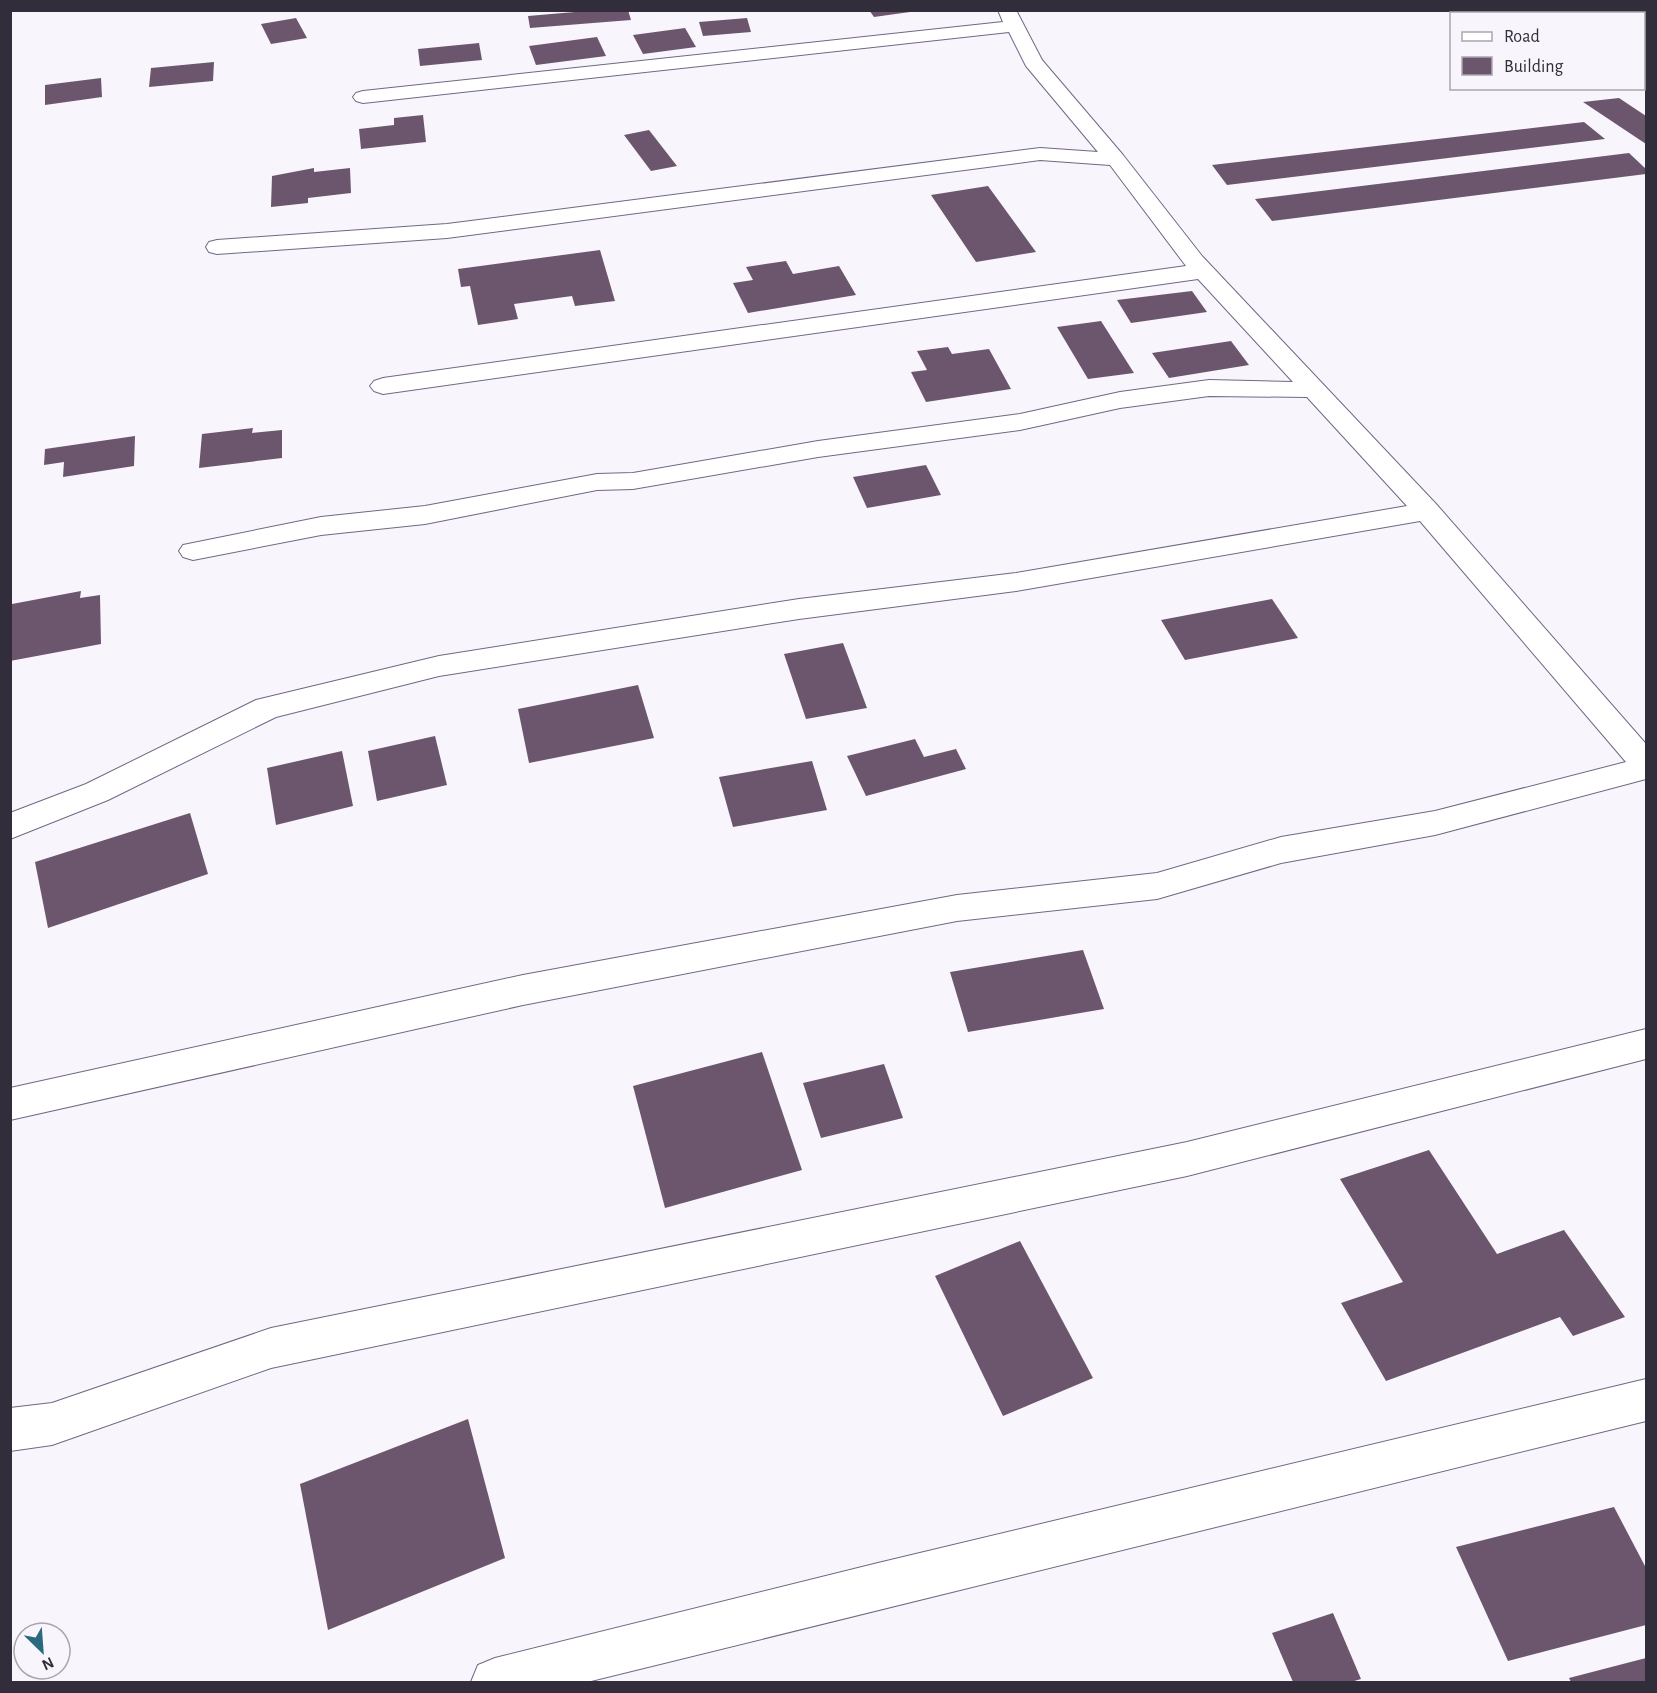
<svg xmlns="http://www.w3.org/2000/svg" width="1657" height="1693" font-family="'Alegreya Sans',sans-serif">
<rect width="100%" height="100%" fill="#f8f6fc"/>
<!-- building -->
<g fill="#6c566d">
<polygon points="598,10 628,10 631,20 530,28 528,16"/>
<polygon points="869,10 910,10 910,12 874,17"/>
<polygon points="296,18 307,38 271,44 261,24"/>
<polygon points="747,18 751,32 703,36 699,22"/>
<polygon points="685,28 696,47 643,54 633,35"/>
<polygon points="597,37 606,56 536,65 529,46"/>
<polygon points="479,43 482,60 420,66 418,49"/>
<polygon points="214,62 213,81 149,87 151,68"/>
<polygon points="101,78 102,97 45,105 45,85"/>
<polygon points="1619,98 1646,116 1646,144 1583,102"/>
<polygon points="423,115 426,142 361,149 359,129 394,125 394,118"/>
<polygon points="1584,122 1605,139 1227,185 1212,165"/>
<polygon points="649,130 677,166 651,171 624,135"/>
<polygon points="1629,153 1646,169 1646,174 1272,221 1255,199"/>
<polygon points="314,168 314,172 350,168 351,193 308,198 308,203 271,207 272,176"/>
<polygon points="988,186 1036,252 976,262 931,195"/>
<polygon points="600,250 615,301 575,306 572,296 514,304 518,319 478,325 470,286 461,287 458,269"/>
<polygon points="786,261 793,274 839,266 856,295 748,313 733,283 753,280 746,267"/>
<polygon points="1192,291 1207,312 1131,323 1117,300"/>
<polygon points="1101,321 1134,373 1088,379 1057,327"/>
<polygon points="1231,341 1249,365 1169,378 1152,353"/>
<polygon points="948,347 952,354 989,349 1011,389 926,402 911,372 927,370 917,351"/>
<polygon points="253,428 252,433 282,430 282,458 199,468 202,434"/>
<polygon points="135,436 134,466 63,477 64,462 44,465 45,449"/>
<polygon points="926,465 941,495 867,508 853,477"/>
<polygon points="81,591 80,598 100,595 101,644 10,661 12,604"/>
<polygon points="1272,599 1298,638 1185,660 1161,620"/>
<polygon points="843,643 867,708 806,719 784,654"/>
<polygon points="638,685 654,738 529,763 518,709"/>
<polygon points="435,736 447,785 377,801 368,751"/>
<polygon points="915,739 924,757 956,749 966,769 866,796 847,756"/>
<polygon points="342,751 353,806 276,825 267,768"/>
<polygon points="812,761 827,810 733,827 719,777"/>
<polygon points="190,813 208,874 48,928 35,862"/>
<polygon points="1083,950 1104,1009 968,1032 950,972"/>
<polygon points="762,1052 802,1170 665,1208 633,1086"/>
<polygon points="884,1064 903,1118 821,1138 803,1083"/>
<polygon points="1429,1150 1497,1254 1564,1230 1625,1317 1573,1336 1560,1317 1386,1381 1341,1303 1403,1282 1340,1179"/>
<polygon points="1020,1241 1093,1378 1003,1416 935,1276"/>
<polygon points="468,1419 505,1558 328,1630 300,1484"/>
<polygon points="1614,1507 1646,1568 1646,1625 1508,1661 1456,1547"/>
<polygon points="1333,1613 1361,1679 1351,1682 1293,1682 1272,1633"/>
<polygon points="1646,1658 1646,1682 1571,1682 1569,1678"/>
</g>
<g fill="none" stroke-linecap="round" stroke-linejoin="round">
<!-- street casing -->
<g stroke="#726784" stroke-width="2">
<g id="street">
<polygon points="998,10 1016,10 1042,60 1123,155 1202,256 1437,505 1646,744 1646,779 1435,835 1281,863 1157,899 957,921 523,1005 10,1120 10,1088 523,975 957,895 1157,873 1281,837 1435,811 1626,762 1420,521 1016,591 799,619 439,676 276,717 108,800 10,839 10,813 86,784 256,700 439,656 799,599 1016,573 1407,506 1307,397 1209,396 1120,408 1020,430 818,457 633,489 597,490 425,524 321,535 193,560 183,557 179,551 183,545 321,517 425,506 597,474 633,473 818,441 1020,414 1120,392 1209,380 1293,382 1198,279 383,394 374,391 370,386 374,381 383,378 1186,266 1110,165 1040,160 447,238 217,254 209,252 206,247 209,242 217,240 447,224 1040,148 1098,152 1026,66 1009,32 363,103 356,101 353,97 356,93 363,91 1003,22"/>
<polygon points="1646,1029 1646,1059 1187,1176 271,1368 52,1445 10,1451 10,1408 52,1403 271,1328 1187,1142"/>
<polygon points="1646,1379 1646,1421 587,1682 471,1682 478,1665 495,1658 878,1563"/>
</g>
</g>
<!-- street -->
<use href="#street" fill="#fff" fill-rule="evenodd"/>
</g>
<!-- border -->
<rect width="1657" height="1693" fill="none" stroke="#322d3a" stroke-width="24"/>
<!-- legend -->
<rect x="1450" y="12" width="195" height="78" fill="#f8f6fc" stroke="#a9a6ae" stroke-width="1.5"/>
<rect x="1462" y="32" width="30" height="9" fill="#ffffff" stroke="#a9a6ae" stroke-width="1.5"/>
<text x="1504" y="42" font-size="18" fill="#322d3a">Road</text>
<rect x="1462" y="57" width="30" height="18" fill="#6c566d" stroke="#a9a6ae" stroke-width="1.5"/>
<text x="1504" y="72" font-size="18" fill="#322d3a">Building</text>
<!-- north arrow -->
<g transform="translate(42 1651) rotate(155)"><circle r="28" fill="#f8f6fc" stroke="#a9a6ae" stroke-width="1.5"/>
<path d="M0-4.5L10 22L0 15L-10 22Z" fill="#296a7e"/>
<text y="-9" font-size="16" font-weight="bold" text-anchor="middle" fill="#322d3a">N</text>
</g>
</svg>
